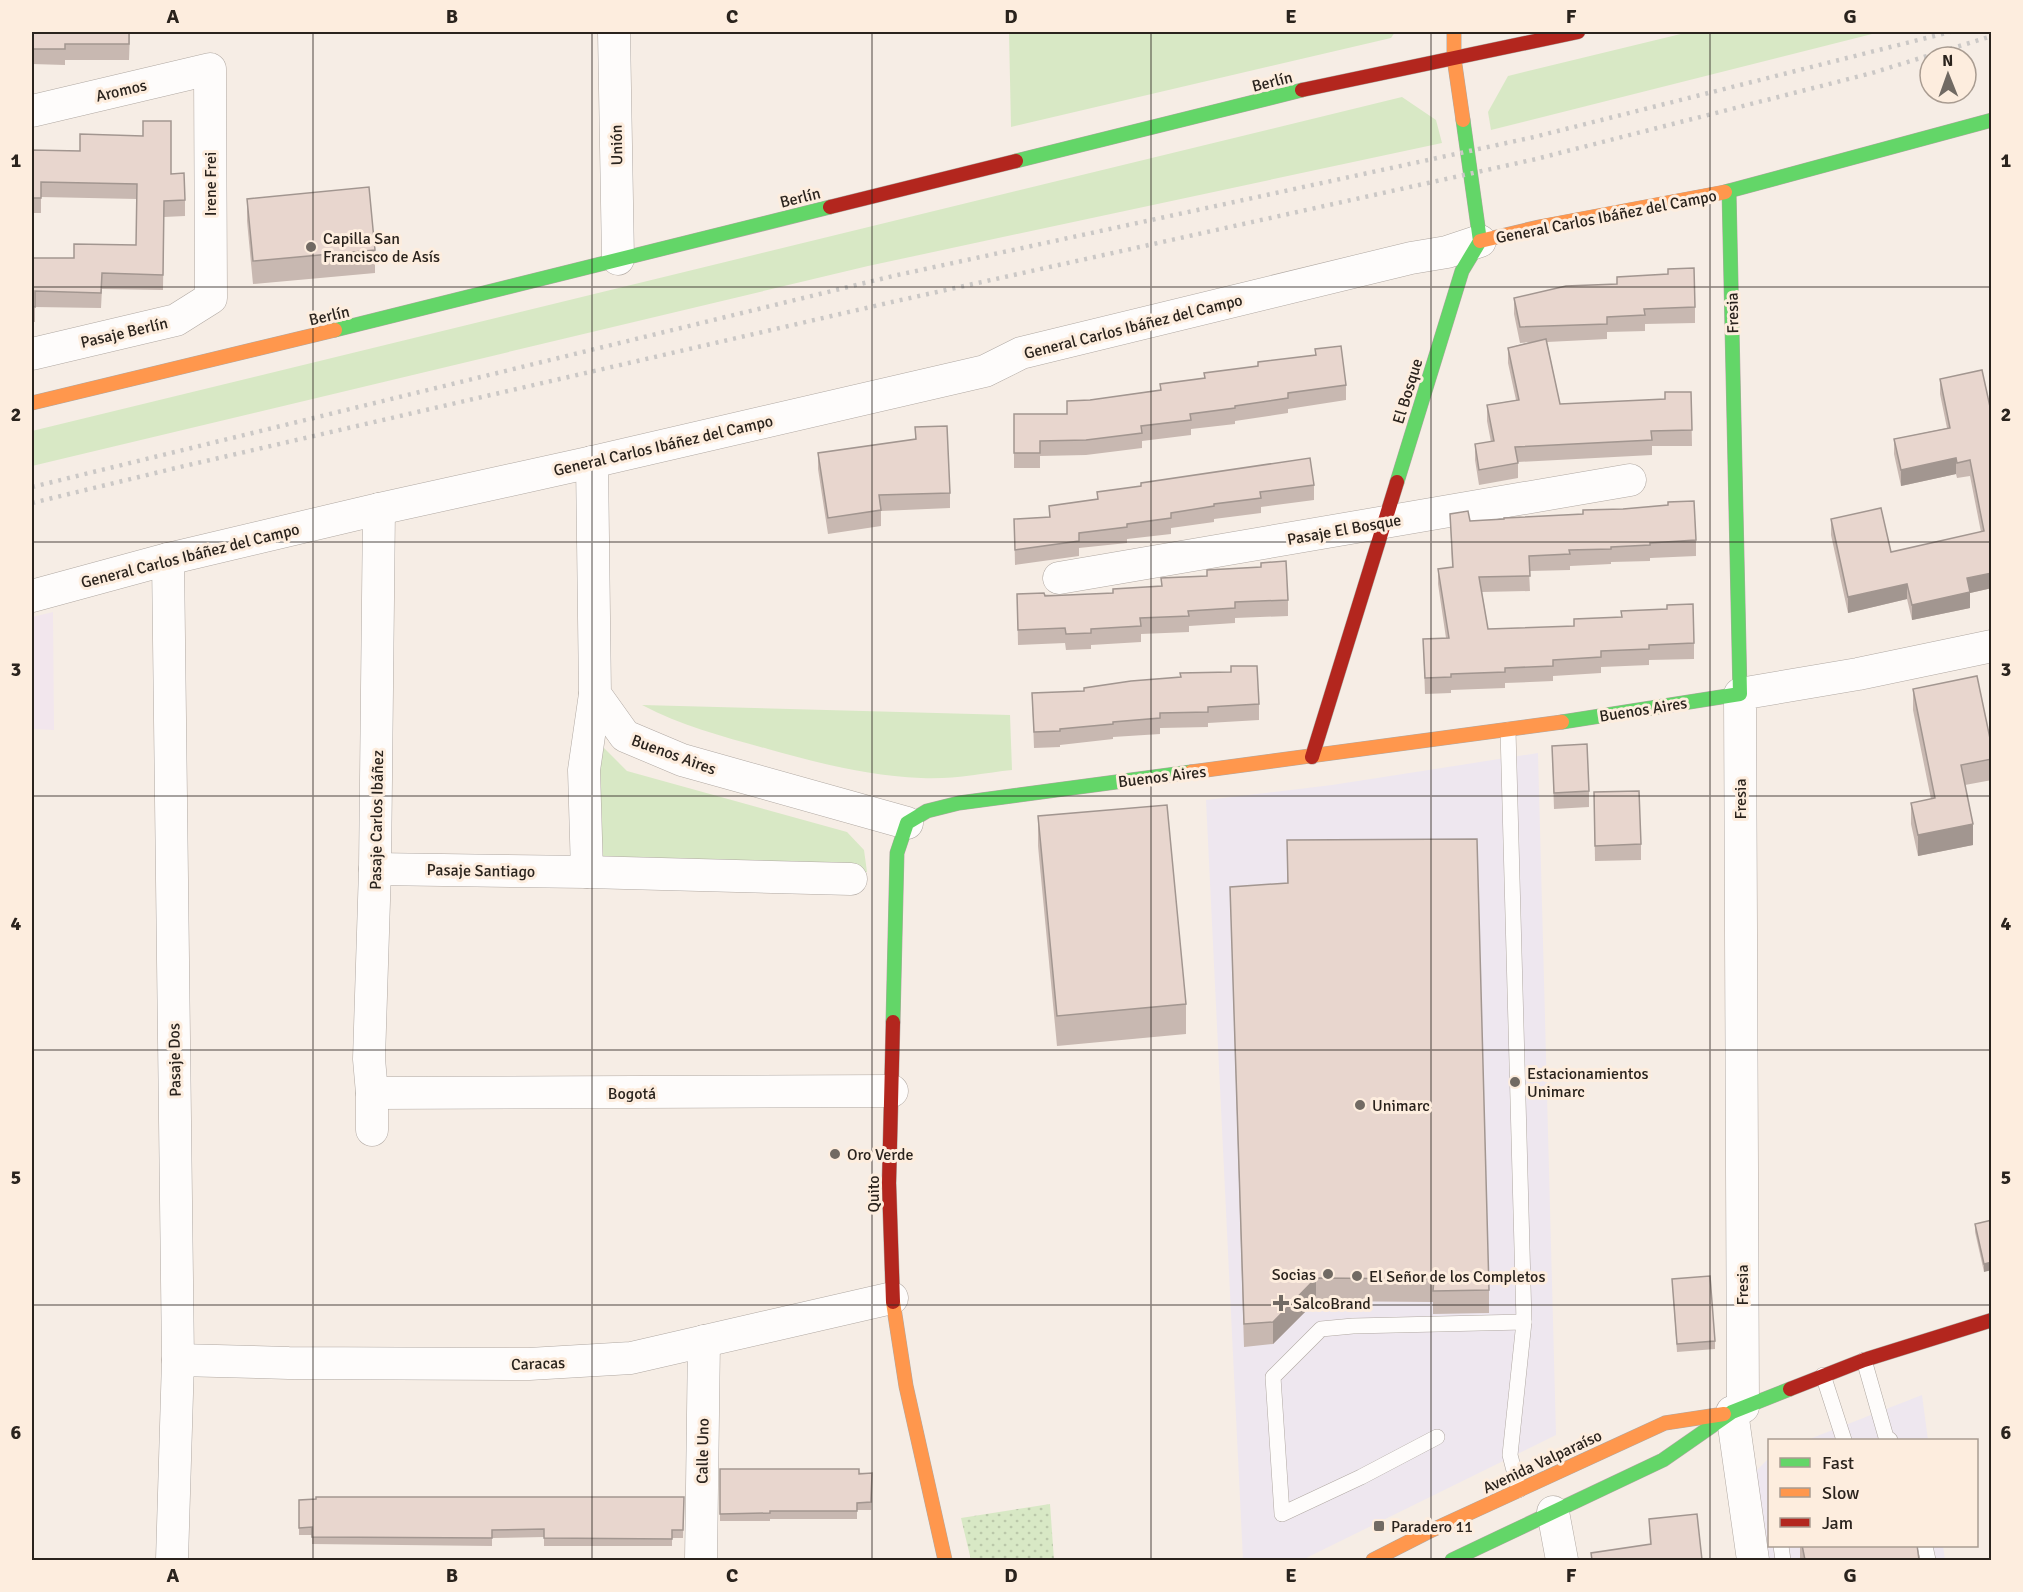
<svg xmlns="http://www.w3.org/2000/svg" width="2023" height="1592" font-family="Signika,sans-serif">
<defs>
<pattern id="park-dots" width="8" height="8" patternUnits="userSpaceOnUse" patternTransform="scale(1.5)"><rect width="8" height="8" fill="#d8e8c5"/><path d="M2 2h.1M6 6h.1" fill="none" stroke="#bac7a9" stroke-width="1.8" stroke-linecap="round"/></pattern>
</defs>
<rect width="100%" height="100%" fill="#f6ede5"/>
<!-- commercial -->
<g fill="#eee7ef">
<polygon points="1538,753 1556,1435 1302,1560 1243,1560 1206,800 1332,785"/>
<polygon points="1922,1395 1928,1440 1807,1440"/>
<polygon points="1769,1458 1770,1546 1943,1546 1945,1560 1767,1560 1755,1472"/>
</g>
<!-- education -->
<polygon fill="#f2e6ed" points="53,612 54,730 32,729 32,617"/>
<!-- grass -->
<g fill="#d8e8c5">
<polygon points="1009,32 1395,32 1391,38 1011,127"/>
<polygon points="1689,32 1880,32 1491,130 1488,112 1508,76"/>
<polygon points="1402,97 1436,120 1442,143 868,266 32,466 32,431"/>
<path d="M 642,705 L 1010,715 L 1012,770 C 983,773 951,780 921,778 C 868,776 818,763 768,749 C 724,737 682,726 642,705 Z"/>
<polygon points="601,745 627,771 847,832 864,850 867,872 603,866 594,762"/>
</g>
<!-- park -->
<polygon fill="url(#park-dots)" points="1050,1504 1054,1560 971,1560 961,1518"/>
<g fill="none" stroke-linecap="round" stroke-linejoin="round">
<!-- lane casing -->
<g stroke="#b0a8a2" stroke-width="16">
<g id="lane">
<polyline points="1508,730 1524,1322 1510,1455 1519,1490"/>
<polyline points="1864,1360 1886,1437 1890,1440"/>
<polyline points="1823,1375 1844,1440"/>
<polyline points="1437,1437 1361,1477 1282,1514 1273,1377 1321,1329 1353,1326 1524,1322"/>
<polyline points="1781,1546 1783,1560"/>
<polyline points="1925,1546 1928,1560"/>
</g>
</g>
<!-- street casing -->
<g stroke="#b0a8a2" stroke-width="33">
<g id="street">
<polyline points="614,32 618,259"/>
<polyline points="32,111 210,69 211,298 176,320 32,354"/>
<polyline points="592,462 595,694 625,736 682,760 907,823"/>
<polyline points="168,559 178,1360 172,1560"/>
<polyline points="1059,578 1630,480"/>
<polyline points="32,596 168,559 379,509 592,462 985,371 1021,353 1411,258 1447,252 1480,241"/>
<polyline points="375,869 587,872 851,879"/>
<polyline points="587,872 584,770 595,694"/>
<polyline points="372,1093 892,1091"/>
<polyline points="372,1130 372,1093 369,1059 375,869 379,509"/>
<polyline points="178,1360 289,1363 529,1364 631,1358 892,1298"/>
<polyline points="1743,1407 1740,694 1858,674 1992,646"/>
<polyline points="1732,1412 1753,1560"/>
<polyline points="1553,1512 1562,1560"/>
<polyline points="701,1560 704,1341"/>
</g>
</g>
<!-- fast casing -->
<g stroke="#b0a8a2" stroke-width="15">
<g id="fast">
<polyline points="1016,161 1302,90"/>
<polyline points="1725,192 1992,120"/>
<polyline points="335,330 830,207"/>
<polyline points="1397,482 1462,271 1480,241 1463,120"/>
<polyline points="1562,722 1740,694 1729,191"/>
<polyline points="893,1022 897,853 907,823 927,811 959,803 1191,772"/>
<polyline points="1452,1560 1663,1460 1732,1412 1790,1389"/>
</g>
</g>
<!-- slow casing -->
<g stroke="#b0a8a2" stroke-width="15">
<g id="slow">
<polyline points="1454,32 1454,58 1463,120"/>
<polyline points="1480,241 1539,227 1725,192"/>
<polyline points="32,403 335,330"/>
<polyline points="1191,772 1562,722"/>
<polyline points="893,1302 906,1386 945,1560"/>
<polyline points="1373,1560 1428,1532 1665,1423 1724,1414"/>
</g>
</g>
<!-- jam casing -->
<g stroke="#b0a8a2" stroke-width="15">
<g id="jam">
<polyline points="1302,90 1578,32"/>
<polyline points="830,207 1016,161"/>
<polyline points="1312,757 1397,482"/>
<polyline points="893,1302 889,1183 893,1022"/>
<polyline points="1790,1389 1864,1360 1992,1320"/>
</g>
</g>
<!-- lane -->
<use href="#lane" stroke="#fefcfb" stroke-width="15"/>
<!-- street -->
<use href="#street" stroke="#fefcfb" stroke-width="32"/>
<!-- fast -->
<use href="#fast" stroke="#63d668" stroke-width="14"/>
<!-- slow -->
<use href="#slow" stroke="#ff974d" stroke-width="14"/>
<!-- jam -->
<use href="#jam" stroke="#b3261e" stroke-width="14"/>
<!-- rail -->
<g stroke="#cbc8c6" stroke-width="4.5" stroke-dasharray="3 6" stroke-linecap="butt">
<polyline points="32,487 893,276 1534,137 1950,32"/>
<polyline points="32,503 180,467 892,302 1536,159 1872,73 1992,36"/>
</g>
</g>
<!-- wall -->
<g fill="#c8b8b1">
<polygon points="32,32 130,32 129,60 65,60 65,65 32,64"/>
<rect x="536" y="32" width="39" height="1"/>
<polygon points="32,150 171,174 185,200 185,216 164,217 163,290 102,289 101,308 35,307 35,322 32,322 32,258 74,258 136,245 137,199 41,197 41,213 32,213"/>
<polygon points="247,199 375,250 375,273 253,284 247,221"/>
<polygon points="1514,298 1695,307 1695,323 1645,324 1645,331 1607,332 1607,339 1547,342 1560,404 1665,399 1691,392 1692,446 1652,446 1652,455 1518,462 1518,478 1479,485 1475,460 1475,444 1491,442 1487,421 1487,405 1516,400 1508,363 1508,348 1530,342 1520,343 1514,314"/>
<polygon points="1315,349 1346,385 1346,400 1288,409 1288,413 1235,421 1235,424 1191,429 1191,435 1142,441 1142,448 1086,455 1040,456 1040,468 1014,468 1014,414 1067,414 1090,400 1160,390 1160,384 1204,378 1204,373 1258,366 1315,355"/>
<polygon points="1940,379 1992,416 1992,588 1970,593 1970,608 1912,620 1907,599 1848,613 1831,535 1831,519 1891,552 1981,532 1970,476 1957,478 1956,474 1901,486 1894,454 1894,439 1947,428 1940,394"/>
<polygon points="915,427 950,493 950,508 881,511 881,526 828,534 818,469 818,453 915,439"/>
<polygon points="1314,485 1314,500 1261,507 1261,513 1214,519 1214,522 1171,528 1171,534 1127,539 1127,543 1079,548 1079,556 1015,565 1014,519 1049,517 1049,506 1097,499 1097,492"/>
<polygon points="1450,514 1470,521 1696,540 1696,556 1650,558 1650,561 1611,562 1611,564 1570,566 1570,570 1529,571 1530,591 1482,592 1488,629 1694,643 1694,659 1649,660 1649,665 1601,667 1601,673 1553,676 1553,681 1505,683 1505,688 1451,690 1451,693 1425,694 1423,639 1446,638 1438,584 1438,569 1452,567"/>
<polygon points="1017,594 1288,600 1288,616 1235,618 1235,623 1189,626 1189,632 1141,634 1141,642 1091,645 1091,649 1066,650 1065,643 1018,645"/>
<polygon points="1913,689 1992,748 1992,780 1965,785 1973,845 1918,856 1911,824 1911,803 1931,799 1913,710"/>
<polygon points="1032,693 1259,704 1259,720 1208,723 1208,727 1160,728 1160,734 1113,737 1113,739 1060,745 1060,747 1034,748"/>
<polygon points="1552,746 1589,791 1589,807 1554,809"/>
<polygon points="1594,792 1641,844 1641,860 1595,861"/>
<polygon points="1038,816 1186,1004 1186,1034 1057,1046 1038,846"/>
<polygon points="1287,840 1489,1290 1489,1313 1433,1314 1433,1302 1316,1301 1273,1344 1244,1347 1230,887 1287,883"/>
<polygon points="1992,1220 1984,1272 1975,1232 1975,1224"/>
<polygon points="1672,1279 1715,1341 1715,1349 1677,1352"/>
<polygon points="720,1469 872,1473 871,1510 857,1510 857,1519 770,1519 770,1521 720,1521"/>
<polygon points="684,1497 683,1538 672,1538 672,1546 544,1546 544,1537 492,1538 492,1546 312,1544 312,1535 299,1535 299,1500"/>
<polygon points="1649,1519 1702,1560 1591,1560 1591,1553 1650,1545"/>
<polygon points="1800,1545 1917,1545 1919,1560 1800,1560"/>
</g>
<!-- shaded-wall -->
<g fill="#a29690">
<polygon points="1956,458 1956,474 1901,486 1901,470"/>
<polygon points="1992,573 1992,588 1970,593 1970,608 1912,620 1912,605 1967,578"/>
<polygon points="1907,584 1907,599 1848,613 1848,597"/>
<polygon points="1973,824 1973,845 1918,856 1918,835"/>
<polygon points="1992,1262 1992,1270 1984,1272 1984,1264"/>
<polygon points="1316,1278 1316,1301 1273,1344 1273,1322"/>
</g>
<!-- building -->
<g fill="#e8d6ce" stroke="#a29690" stroke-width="1.5">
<polygon points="32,32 129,32 129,44 65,44 65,49 32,49"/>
<polygon points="143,121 171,121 171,174 184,173 185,200 164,201 163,275 102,273 101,293 35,291 35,307 32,306 32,258 74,258 74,244 136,245 137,184 41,182 41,198 32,198 32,150 80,151 80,134 143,136"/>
<polygon points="369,187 375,250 253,261 247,199"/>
<polygon points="1694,268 1695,307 1644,309 1645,315 1607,317 1607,324 1520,327 1514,298 1566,286 1617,284 1617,277 1668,274 1668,269"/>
<polygon points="1546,339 1560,404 1665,399 1665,392 1691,392 1692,430 1651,431 1652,440 1515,447 1518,463 1479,470 1475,444 1494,441 1487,405 1519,400 1508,348"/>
<polygon points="1341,346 1346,385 1288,393 1288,398 1235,406 1235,408 1190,414 1191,420 1141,426 1142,433 1086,440 1040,441 1040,453 1014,453 1014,414 1067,414 1067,401 1090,400 1161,390 1160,384 1205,378 1204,373 1258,366 1258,362 1316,355 1315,349"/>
<polygon points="1982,370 1992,416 1992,573 1967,578 1970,592 1912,605 1907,584 1848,597 1831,519 1881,508 1891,552 1984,531 1970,460 1957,463 1956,458 1901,470 1894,439 1950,428 1940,379"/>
<polygon points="947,426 950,493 879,495 881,510 828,518 818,453 916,439 915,427"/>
<polygon points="1310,458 1314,485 1260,492 1261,498 1214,504 1214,506 1171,513 1171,518 1127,524 1127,527 1079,533 1079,541 1015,550 1014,519 1050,517 1049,506 1098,499 1097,492 1141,486 1141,483"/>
<polygon points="1694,501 1696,540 1650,543 1650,545 1611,547 1611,549 1569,550 1570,554 1529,556 1530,576 1479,577 1488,629 1574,626 1574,619 1622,617 1621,611 1667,609 1667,605 1693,604 1694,643 1649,645 1649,649 1601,651 1601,657 1553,660 1553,666 1505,668 1505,672 1451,674 1451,677 1425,678 1423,639 1449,638 1438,569 1453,567 1450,514 1468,511 1470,521 1504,519 1504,518 1583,514 1583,510 1623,509 1668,505 1668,502"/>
<polygon points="1286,561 1288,600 1235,602 1235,608 1188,611 1189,616 1140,618 1141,626 1091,629 1091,633 1066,634 1065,628 1018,630 1017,594 1044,593 1045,596 1113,593 1113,589 1162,586 1161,578 1207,576 1207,570 1261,567 1261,563"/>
<polygon points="1231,666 1257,666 1259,704 1208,707 1208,712 1160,713 1160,718 1113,722 1113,724 1060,729 1060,731 1034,732 1032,693 1084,691 1084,688 1131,681 1181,677 1180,673 1231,672"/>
<polygon points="1977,676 1992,748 1992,759 1961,765 1973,824 1918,835 1911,803 1935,798 1913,689"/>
<polygon points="1587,744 1589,791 1554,793 1552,746"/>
<polygon points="1639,791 1641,844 1595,846 1594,792"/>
<polygon points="1167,805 1186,1004 1057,1016 1038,816"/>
<polygon points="1477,839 1489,1290 1433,1291 1434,1279 1316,1278 1273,1322 1244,1324 1230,887 1288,883 1287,840"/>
<polygon points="1992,1220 1992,1262 1984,1264 1975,1224"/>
<polygon points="1710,1276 1715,1341 1677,1344 1672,1279"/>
<polygon points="720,1469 859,1469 859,1474 872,1473 871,1502 857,1503 857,1511 770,1511 770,1513 720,1514"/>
<polygon points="316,1497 684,1497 683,1530 672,1530 672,1539 544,1538 544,1529 492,1530 492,1538 312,1537 312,1527 299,1528 299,1500 316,1499"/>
<polygon points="1697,1514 1702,1560 1592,1560 1591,1553 1651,1544 1649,1519"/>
<polygon points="1802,1545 1917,1545 1919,1560 1805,1560"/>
</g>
<!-- grid -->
<path fill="none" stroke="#2a231d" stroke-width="1.5" stroke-opacity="0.55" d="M 313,32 L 313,1560M 592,32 L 592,1560M 872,32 L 872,1560M 1151,32 L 1151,1560M 1431,32 L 1431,1560M 1710,32 L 1710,1560M 32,287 L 1992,287M 32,542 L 1992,542M 32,796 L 1992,796M 32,1050 L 1992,1050M 32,1305 L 1992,1305"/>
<!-- markers -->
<g fill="#716a63" stroke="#fdedde" stroke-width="2">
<circle cx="311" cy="247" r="6"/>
<circle cx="1515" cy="1082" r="6"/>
<circle cx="1360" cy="1105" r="6"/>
<circle cx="835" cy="1154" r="6"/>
<circle cx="1328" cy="1274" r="6"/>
<circle cx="1357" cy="1276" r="6"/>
<path d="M1278 1294h6v6h6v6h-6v6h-6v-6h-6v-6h6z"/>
<rect x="1373" y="1520" width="12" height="12" rx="3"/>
</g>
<g text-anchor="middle" stroke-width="6" stroke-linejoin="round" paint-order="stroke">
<!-- street labels -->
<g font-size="16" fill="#2a231d" stroke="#fdedde">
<text transform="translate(1272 81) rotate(-14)" y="6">Berlín</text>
<text transform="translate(121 90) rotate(-13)" y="6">Aromos</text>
<text transform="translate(616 145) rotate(-91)" y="6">Unión</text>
<text transform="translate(210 184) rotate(-90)" y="6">Irene Frei</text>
<text transform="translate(800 197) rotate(-14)" y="6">Berlín</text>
<text transform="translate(1606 216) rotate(-11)" y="6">General Carlos Ibáñez del Campo</text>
<text transform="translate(1732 313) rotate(-91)" y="6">Fresia</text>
<text transform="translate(329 315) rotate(-13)" y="6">Berlín</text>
<text transform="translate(1133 326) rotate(-14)" y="6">General Carlos Ibáñez del Campo</text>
<text transform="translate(124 332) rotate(-13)" y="6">Pasaje Berlín</text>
<text transform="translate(1407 391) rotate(-73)" y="6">El Bosque</text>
<text transform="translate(663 445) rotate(-13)" y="6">General Carlos Ibáñez del Campo</text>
<text transform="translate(1344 529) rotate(-10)" y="6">Pasaje El Bosque</text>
<text transform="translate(190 555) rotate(-14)" y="6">General Carlos Ibáñez del Campo</text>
<text transform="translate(1643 709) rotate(-9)" y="6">Buenos Aires</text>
<text transform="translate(674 754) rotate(20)" y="6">Buenos Aires</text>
<text transform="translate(1162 776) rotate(-7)" y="6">Buenos Aires</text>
<text transform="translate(1740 799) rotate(-90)" y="6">Fresia</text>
<text transform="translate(376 820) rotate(-89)" y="6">Pasaje Carlos Ibáñez</text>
<text transform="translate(481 870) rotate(1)" y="6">Pasaje Santiago</text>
<text transform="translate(174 1060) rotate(-91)" y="6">Pasaje Dos</text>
<text x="632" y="1099">Bogotá</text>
<text transform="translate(873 1194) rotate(-90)" y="6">Quito</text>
<text transform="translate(1742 1285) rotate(-90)" y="6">Fresia</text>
<text transform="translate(538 1363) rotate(-2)" y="6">Caracas</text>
<text transform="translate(702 1451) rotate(-89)" y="6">Calle Uno</text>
<text transform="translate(1542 1461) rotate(-25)" y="6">Avenida Valparaíso</text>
</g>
<!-- poi labels -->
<g font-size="16" fill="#2a231d" stroke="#fdedde" text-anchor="start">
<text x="323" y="244">Capilla San<tspan x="323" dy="18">Francisco de Asís</tspan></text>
<text x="1527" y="1079">Estacionamientos<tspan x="1527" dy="18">Unimarc</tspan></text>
<text x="1372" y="1111">Unimarc</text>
<text x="847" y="1160">Oro Verde</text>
<text x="1316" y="1280" text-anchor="end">Socias</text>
<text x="1369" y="1282">El Señor de los Completos</text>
<text x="1293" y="1309">SalcoBrand</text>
<text x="1391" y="1532">Paradero 11</text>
</g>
</g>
<!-- border -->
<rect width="2023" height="1592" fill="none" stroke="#fdedde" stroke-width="66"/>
<!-- legend -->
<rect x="1768" y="1439" width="210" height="108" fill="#fdedde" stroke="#a99c91" stroke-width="1.5"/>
<rect x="1780" y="1458" width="30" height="9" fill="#63d668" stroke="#a99c91" stroke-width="1.5"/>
<text x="1822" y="1469" font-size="18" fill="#2a231d">Fast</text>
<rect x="1780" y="1488" width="30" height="9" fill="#ff974d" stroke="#a99c91" stroke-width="1.5"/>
<text x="1822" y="1499" font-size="18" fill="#2a231d">Slow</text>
<rect x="1780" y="1518" width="30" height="9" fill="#b3261e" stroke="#a99c91" stroke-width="1.5"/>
<text x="1822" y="1529" font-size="18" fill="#2a231d">Jam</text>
<!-- north arrow -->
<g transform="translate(1948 75) rotate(359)"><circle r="28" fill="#fdedde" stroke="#a99c91" stroke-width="1.5"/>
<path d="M0-4.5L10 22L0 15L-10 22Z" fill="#716a63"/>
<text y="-9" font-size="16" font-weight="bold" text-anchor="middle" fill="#2a231d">N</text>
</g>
<rect x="33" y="33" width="1957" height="1526" fill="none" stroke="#2a231d" stroke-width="2"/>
<g font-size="20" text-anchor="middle" font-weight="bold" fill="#2a231d">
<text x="173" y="23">A</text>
<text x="452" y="23">B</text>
<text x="732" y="23">C</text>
<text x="1011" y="23">D</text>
<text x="1291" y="23">E</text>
<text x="1571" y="23">F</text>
<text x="1850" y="23">G</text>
<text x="16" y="167">1</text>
<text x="2006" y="167">1</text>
<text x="16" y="421">2</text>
<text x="2006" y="421">2</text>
<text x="16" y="676">3</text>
<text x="2006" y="676">3</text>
<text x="16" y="930">4</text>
<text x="2006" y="930">4</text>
<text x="16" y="1184">5</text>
<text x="2006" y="1184">5</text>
<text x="16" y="1439">6</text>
<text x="2006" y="1439">6</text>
<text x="173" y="1582">A</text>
<text x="452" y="1582">B</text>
<text x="732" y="1582">C</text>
<text x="1011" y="1582">D</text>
<text x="1291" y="1582">E</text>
<text x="1571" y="1582">F</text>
<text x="1850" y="1582">G</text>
</g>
</svg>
